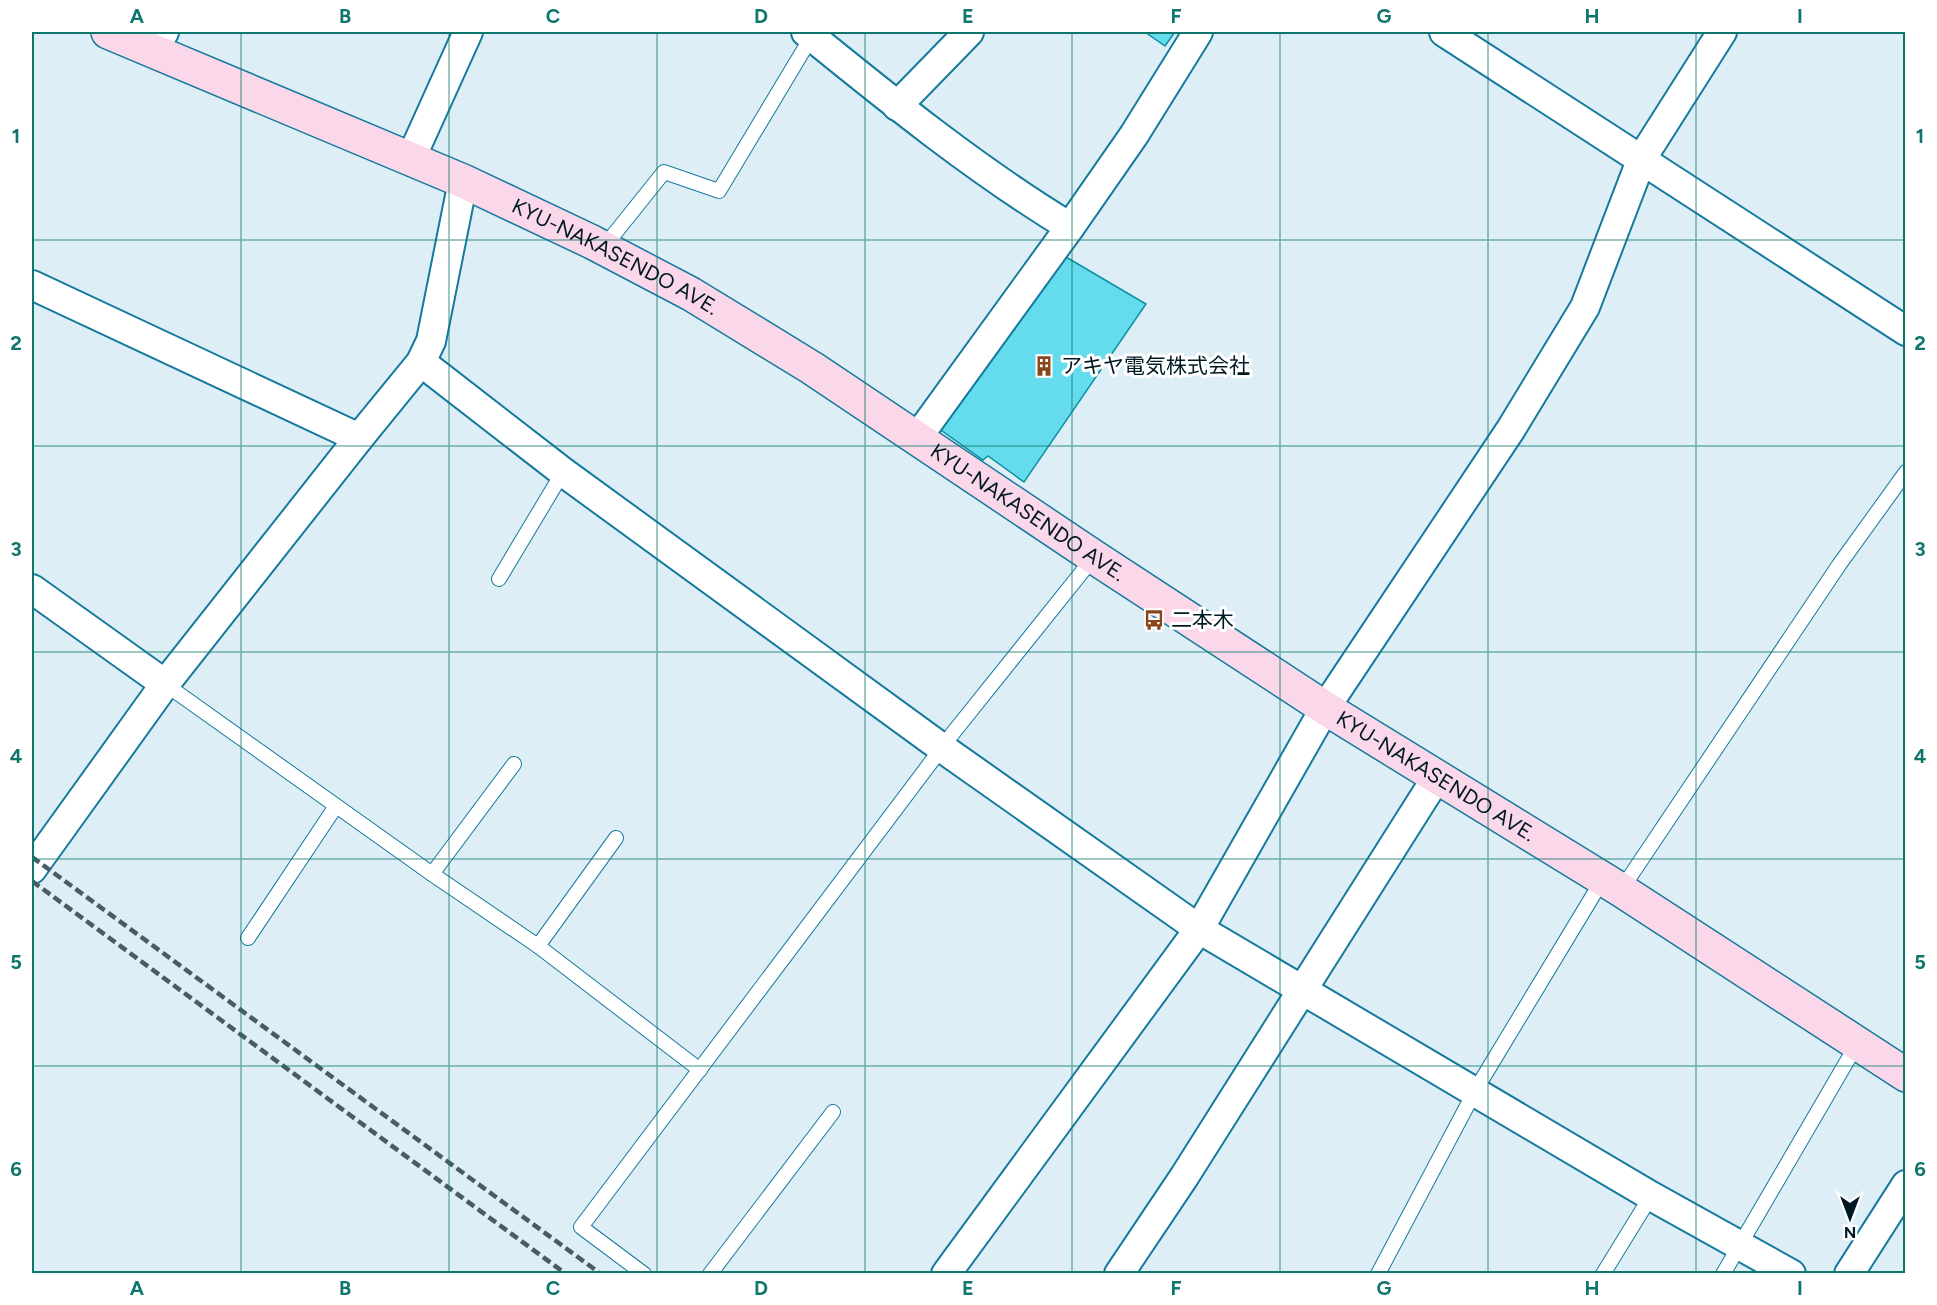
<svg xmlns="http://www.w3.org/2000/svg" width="1937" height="1305" font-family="Figtree,'Noto Sans JP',sans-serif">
<rect width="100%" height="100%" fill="#deeef6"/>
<!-- building -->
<g fill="#65dced" stroke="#0d90a0" stroke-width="1.5">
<polygon points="1145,32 1175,32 1165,46"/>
<polygon points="1066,257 1146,304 1024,482 988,456 983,460 938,428"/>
</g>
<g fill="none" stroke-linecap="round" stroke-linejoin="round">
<!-- lane casing -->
<g stroke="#157a9e" stroke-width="16">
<g id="lane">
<polyline points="603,248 664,172 719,191 812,36"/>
<polyline points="499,579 563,472"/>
<polyline points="165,684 432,874 538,946 700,1070"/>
<polyline points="432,874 514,764"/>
<polyline points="1621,890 1839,565 1906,472"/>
<polyline points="248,938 336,806"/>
<polyline points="538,946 616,838"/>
<polyline points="644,1274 581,1227 953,733 1094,557"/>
<polyline points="710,1274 833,1112"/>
<polyline points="1378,1274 1475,1091 1603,879"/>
<polyline points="1603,1274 1651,1196"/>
<polyline points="1723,1274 1857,1044"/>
</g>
</g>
<!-- street casing -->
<g stroke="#157a9e" stroke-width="32">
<g id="street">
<path d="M 806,32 C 891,101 976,170 1070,227"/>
<polyline points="1444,32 1906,331"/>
<polyline points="153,51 164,32"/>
<polyline points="897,106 969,32"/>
<polyline points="411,158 468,32"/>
<polyline points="32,285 359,438"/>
<polyline points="421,362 563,472 942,748 1199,929 1651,1196 1791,1274"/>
<polyline points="917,438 1070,227 1134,135 1198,32"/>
<polyline points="32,589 165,684"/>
<polyline points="32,869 165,684 359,438 421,362 431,341 463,181"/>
<polyline points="946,1274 1199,929 1325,708 1511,429 1585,307 1642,158 1722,32"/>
<polyline points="1119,1274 1184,1177 1437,777"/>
<polyline points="1849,1274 1906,1185"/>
</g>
</g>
<!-- secondary casing -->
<g stroke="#157a9e" stroke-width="36">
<g id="secondary">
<path id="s1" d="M 108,32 L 463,181 L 592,242 L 691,294 L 812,368 L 1094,557 L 1325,708 L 1621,890 L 1906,1075"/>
</g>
</g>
<!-- lane -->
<use href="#lane" stroke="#fff" stroke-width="14"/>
<!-- street -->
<use href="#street" stroke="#fff" stroke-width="28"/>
<!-- secondary -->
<use href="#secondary" stroke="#fad7e9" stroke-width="33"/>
<!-- rail -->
<g stroke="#465c66" stroke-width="4.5" stroke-dasharray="9 4.5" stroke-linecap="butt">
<polyline points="32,857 601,1274"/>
<polyline points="32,881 566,1274"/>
</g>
</g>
<!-- grid -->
<path fill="none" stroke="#0f766e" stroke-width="1.5" stroke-opacity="0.55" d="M 241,32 L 241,1274M 449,32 L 449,1274M 657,32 L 657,1274M 865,32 L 865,1274M 1072,32 L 1072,1274M 1280,32 L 1280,1274M 1488,32 L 1488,1274M 1696,32 L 1696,1274M 32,240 L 1906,240M 32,446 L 1906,446M 32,652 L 1906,652M 32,859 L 1906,859M 32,1066 L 1906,1066"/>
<!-- icons -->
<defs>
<g id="building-bare" transform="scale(1.62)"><path d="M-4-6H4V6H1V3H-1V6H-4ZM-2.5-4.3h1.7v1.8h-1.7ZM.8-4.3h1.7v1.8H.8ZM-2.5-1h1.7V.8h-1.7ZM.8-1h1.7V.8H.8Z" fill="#89451b" stroke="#fff" stroke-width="2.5" paint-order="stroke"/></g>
<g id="bus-bare" transform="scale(1.62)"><path d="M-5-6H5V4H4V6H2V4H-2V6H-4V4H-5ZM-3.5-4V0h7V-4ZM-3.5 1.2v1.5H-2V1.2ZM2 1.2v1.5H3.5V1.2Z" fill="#89451b" stroke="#fff" stroke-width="2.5" paint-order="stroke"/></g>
</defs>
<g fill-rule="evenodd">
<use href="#building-bare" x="1044" y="366"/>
<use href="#bus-bare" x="1154" y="620"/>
</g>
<g text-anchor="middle" stroke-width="6" stroke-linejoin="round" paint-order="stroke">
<!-- street labels -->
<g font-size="21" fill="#001823" stroke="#fff">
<text dy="7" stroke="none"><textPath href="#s1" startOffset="555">KYU-NAKASENDO AVE.</textPath></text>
<text dy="7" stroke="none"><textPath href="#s1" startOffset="1041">KYU-NAKASENDO AVE.</textPath></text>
<text dy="7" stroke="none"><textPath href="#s1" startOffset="1527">KYU-NAKASENDO AVE.</textPath></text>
</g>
<!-- poi labels -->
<g font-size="21" fill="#001823" stroke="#fff" text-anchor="start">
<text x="1061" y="373">アキヤ電気株式会社</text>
<text x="1171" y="627">二本木</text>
</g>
</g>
<!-- border -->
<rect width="1937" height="1305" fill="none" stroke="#ffffff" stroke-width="66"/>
<!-- north arrow -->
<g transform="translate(1850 1218) rotate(180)" stroke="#ffffff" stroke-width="4.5" paint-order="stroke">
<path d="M0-4.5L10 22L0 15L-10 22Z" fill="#001823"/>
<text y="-9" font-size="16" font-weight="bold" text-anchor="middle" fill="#001823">N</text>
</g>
<rect x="33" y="33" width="1871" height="1239" fill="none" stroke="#0f766e" stroke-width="2"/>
<g font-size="20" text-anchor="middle" font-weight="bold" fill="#0f766e">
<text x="137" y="23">A</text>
<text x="345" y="23">B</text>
<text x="553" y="23">C</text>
<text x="761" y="23">D</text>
<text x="968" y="23">E</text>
<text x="1176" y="23">F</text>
<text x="1384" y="23">G</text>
<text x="1592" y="23">H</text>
<text x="1800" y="23">I</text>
<text x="16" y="143">1</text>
<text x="1920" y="143">1</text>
<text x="16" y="350">2</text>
<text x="1920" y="350">2</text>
<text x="16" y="556">3</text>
<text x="1920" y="556">3</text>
<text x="16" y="763">4</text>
<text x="1920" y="763">4</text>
<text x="16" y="969">5</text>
<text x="1920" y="969">5</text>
<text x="16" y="1176">6</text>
<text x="1920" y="1176">6</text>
<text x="137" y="1295">A</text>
<text x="345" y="1295">B</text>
<text x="553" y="1295">C</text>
<text x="761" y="1295">D</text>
<text x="968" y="1295">E</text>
<text x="1176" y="1295">F</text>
<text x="1384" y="1295">G</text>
<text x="1592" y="1295">H</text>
<text x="1800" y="1295">I</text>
</g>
</svg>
